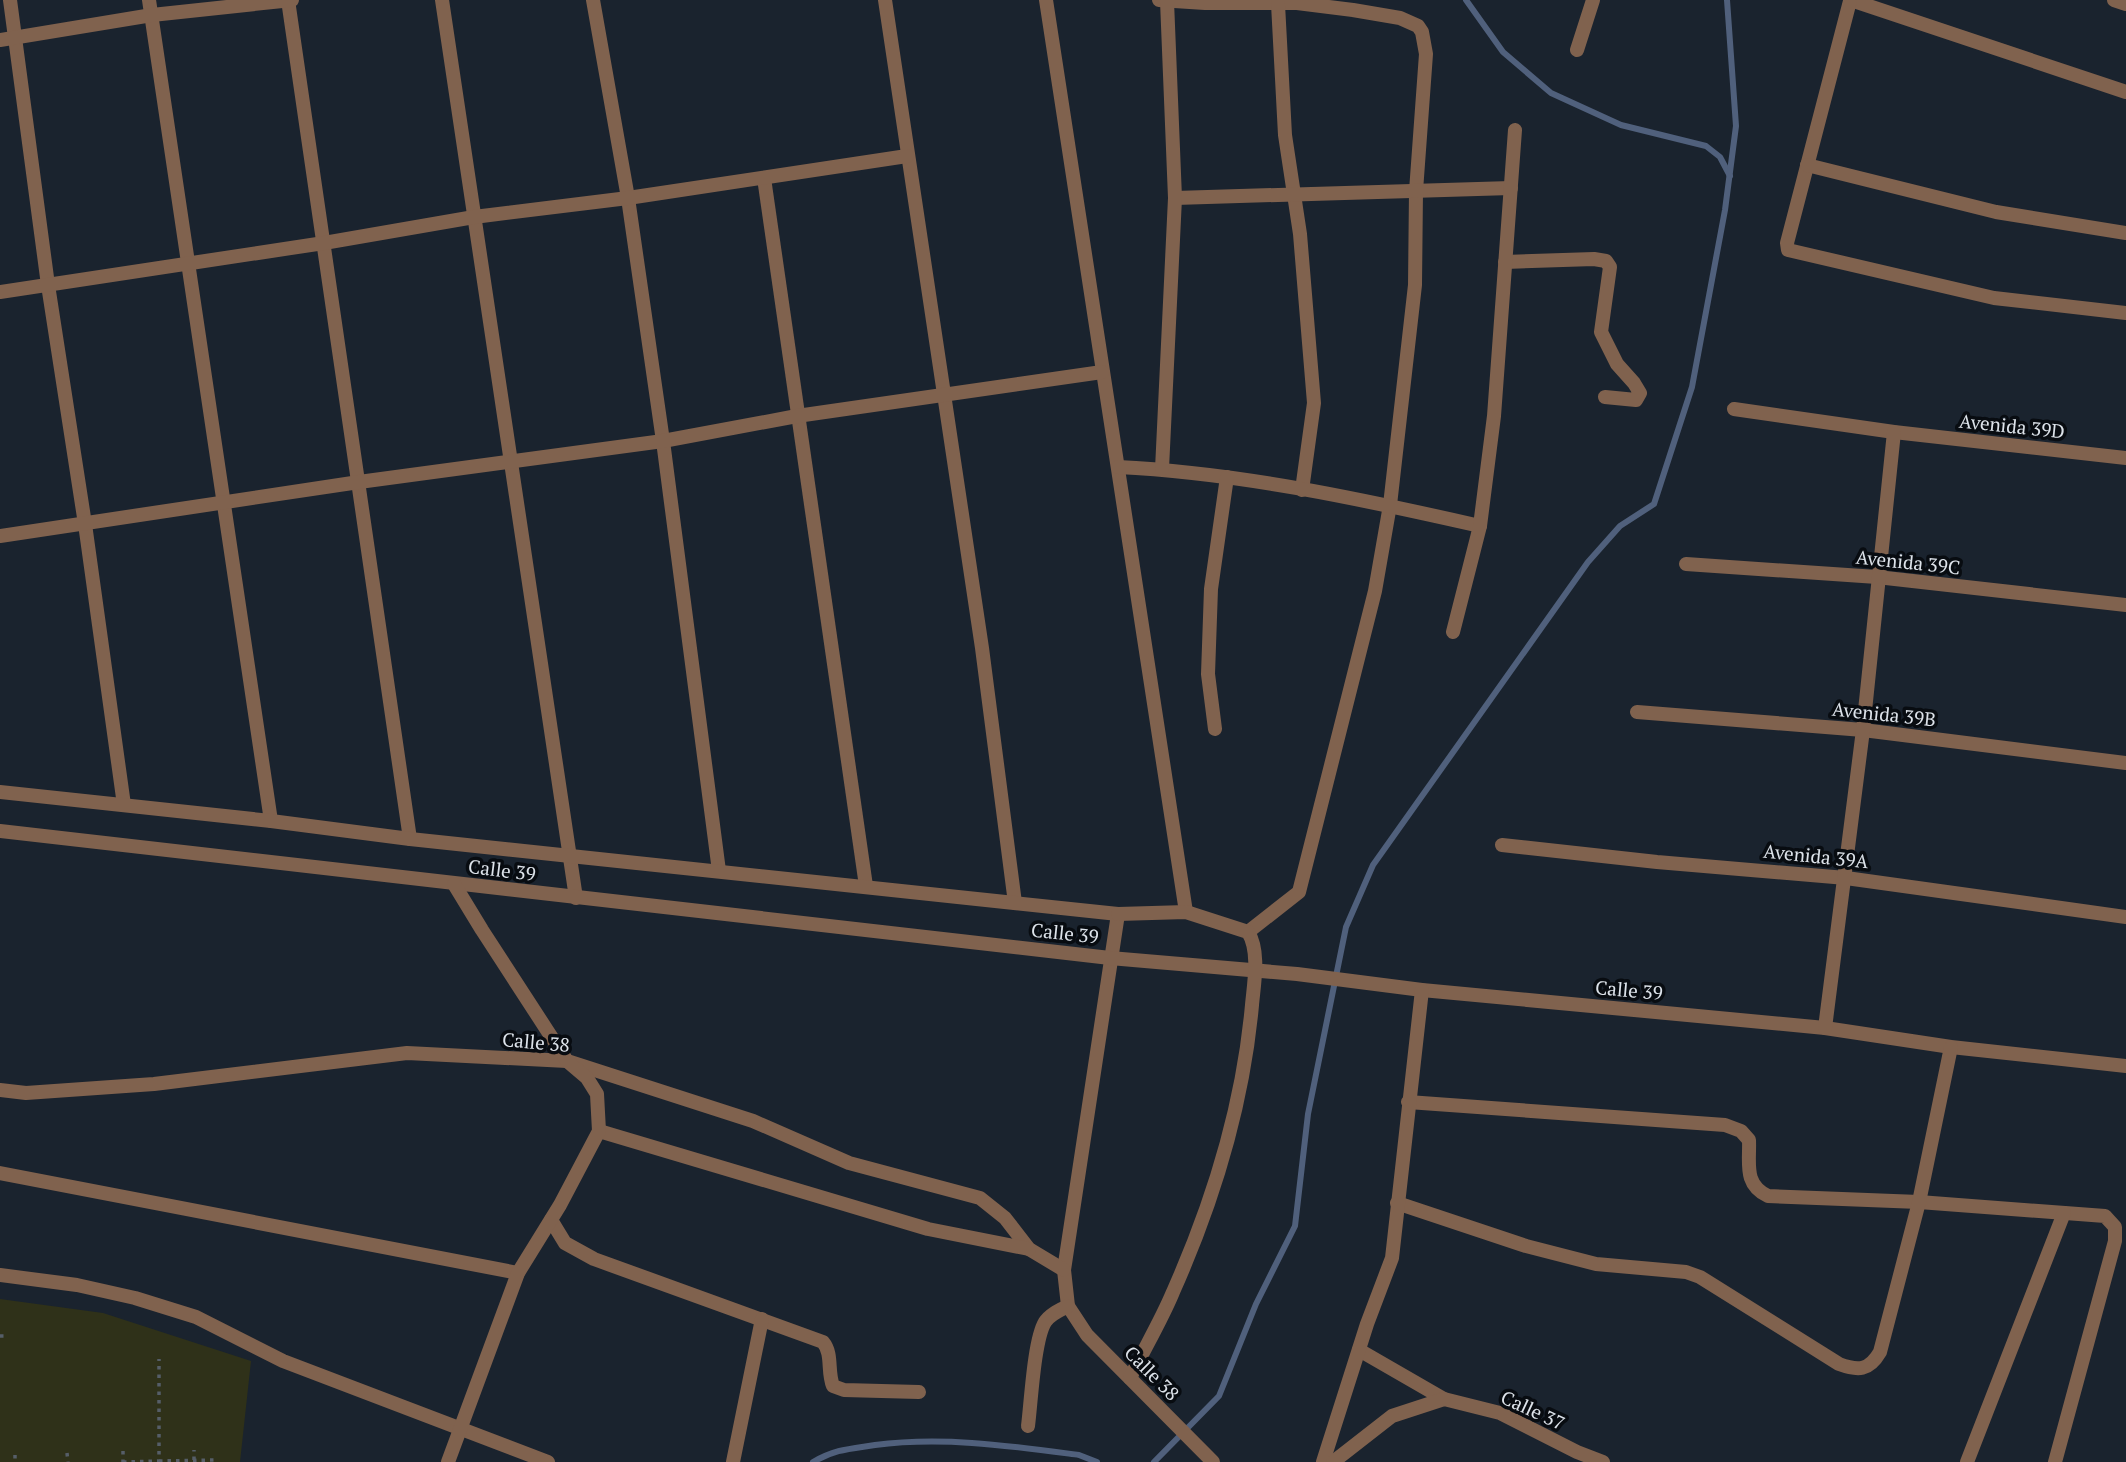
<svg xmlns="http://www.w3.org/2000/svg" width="2126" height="1462" font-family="'PT Serif',serif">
<rect width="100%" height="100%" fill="#1a232e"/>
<!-- green -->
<polygon fill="#2f3119" points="0,1299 103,1313 251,1361 240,1462 0,1462"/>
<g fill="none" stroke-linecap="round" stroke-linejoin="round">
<!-- stream -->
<g stroke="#50607c" stroke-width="6">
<polyline points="1466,0 1503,52 1551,93 1621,125 1706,146 1720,157 1730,176"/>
<path d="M 813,1462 C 836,1449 849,1449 875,1445 C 943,1436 1011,1446 1079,1455 L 1097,1462"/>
<polyline points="1154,1462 1219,1396 1256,1304 1295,1226 1308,1114 1346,927 1373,865 1588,562 1620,526 1654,504 1692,387 1725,210 1736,126 1727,0"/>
</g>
<!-- path -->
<g stroke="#565e68" stroke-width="3.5" stroke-dasharray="3.5 5" stroke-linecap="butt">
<polyline points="0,1336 4,1336"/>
<polyline points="123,1451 123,1462"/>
<polyline points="67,1453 68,1462"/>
<polyline points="15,1455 15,1462"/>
<polyline points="194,1460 194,1450"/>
<polyline points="159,1461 215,1460"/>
<polyline points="123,1462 159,1461 159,1359"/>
</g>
<!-- street -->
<g stroke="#80624e" stroke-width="14">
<polyline points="10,0 48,285 85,524 124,805"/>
<polyline points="149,0 271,821"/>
<polyline points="288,0 410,839"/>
<polyline points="442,0 576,898"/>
<polyline points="593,0 628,198 663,441 719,871"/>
<polyline points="885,0 982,648 1015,903"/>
<polyline points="1046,0 1186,912"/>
<polyline points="1159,0 1205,3 1297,3 1353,10 1400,18 1418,26 1422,32 1426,54 1416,191 1415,285 1390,505 1375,591 1299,892 1248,932"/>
<polyline points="1851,0 2126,92"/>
<polyline points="2114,0 2126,4"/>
<polyline points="1850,1 1787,243 1788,250 1994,298 2126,313"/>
<polyline points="1278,4 1285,135 1300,234 1314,403 1302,490"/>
<polyline points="0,40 152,15 292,0"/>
<polyline points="1577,50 1593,0"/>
<polyline points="1807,165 1996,212 2126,233"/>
<polyline points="764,178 866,886"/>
<polyline points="1175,198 1511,188"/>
<polyline points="1505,262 1594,259 1606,261 1610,267 1601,332 1617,364 1634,383 1640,393 1636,400 1605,397"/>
<polyline points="0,292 324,243 474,217 628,198 907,156"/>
<polyline points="1734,409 1894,432 2126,458"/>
<path d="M 1118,467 C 1240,473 1361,499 1480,526"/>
<polyline points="1162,469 1175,198 1167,1"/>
<polyline points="0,536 359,482 663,441 797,416 1102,372"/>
<polyline points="1686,564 1877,577 2126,605"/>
<polyline points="1453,632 1480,526 1494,416 1515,130"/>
<polyline points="1637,712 1863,730 2126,763"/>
<polyline points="1215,729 1208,674 1211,589 1227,477"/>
<polyline points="0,792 271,821 410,839 1118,914 1064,1270 1068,1306 1087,1335 1213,1462"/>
<polyline points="0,831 1110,958 1297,974 1422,990 1825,1028 1951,1047 2126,1066"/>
<polyline points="1502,845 1657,862 1846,878 2126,917"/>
<path d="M 1118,914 L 1186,912 L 1248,932 C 1260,951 1254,983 1252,1005 C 1243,1105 1214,1200 1173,1292 C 1161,1321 1144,1349 1130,1378"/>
<polyline points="1825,1028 1863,730 1894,432"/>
<polyline points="0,1090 26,1093 154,1084 407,1053 567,1061 753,1121 849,1163 980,1198 1005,1218 1029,1249 1064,1270"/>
<path d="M 1408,1102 L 1725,1125 L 1741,1131 L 1749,1140 C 1750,1163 1743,1184 1768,1196 L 1919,1202 L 2105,1216 L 2115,1227 L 2115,1241 L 2055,1462"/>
<polyline points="599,1131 928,1229 1029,1249"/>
<polyline points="0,1173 518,1273"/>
<path d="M 1397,1203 L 1526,1246 L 1596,1264 L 1686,1272 L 1700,1277 L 1839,1364 C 1858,1371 1869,1371 1880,1352 L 1919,1202 L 1951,1047"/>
<path d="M 551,1220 L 565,1243 L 594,1259 L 823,1342 C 833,1354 827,1371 833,1386 L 844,1390 L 919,1392"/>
<polyline points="0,1275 77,1285 135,1298 196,1317 283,1361 548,1462"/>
<polyline points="1359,1350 1444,1399 1500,1413 1577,1452 1603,1462"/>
<path d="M 1028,1426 C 1031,1403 1034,1340 1045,1322 C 1050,1314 1060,1310 1068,1306"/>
<polyline points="448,1462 518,1273 560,1205 599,1131 597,1094 587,1078 567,1061 482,930 454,884"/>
<polyline points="733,1462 762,1319"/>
<polyline points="1323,1462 1367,1324 1392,1258 1422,990"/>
<polyline points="1333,1462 1392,1416 1444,1399"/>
<polyline points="1967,1462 2064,1213"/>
</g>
</g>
<g text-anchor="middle" stroke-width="7" stroke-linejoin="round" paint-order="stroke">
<!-- street labels -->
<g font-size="19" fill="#dde3ea" stroke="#080c11">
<text transform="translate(2012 426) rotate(6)" y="7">Avenida 39D</text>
<text transform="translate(1908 562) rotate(6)" y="7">Avenida 39C</text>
<text transform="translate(1884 714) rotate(6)" y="7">Avenida 39B</text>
<text transform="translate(1816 856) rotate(6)" y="7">Avenida 39A</text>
<text transform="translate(502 870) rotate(7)" y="7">Calle 39</text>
<text transform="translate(1065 933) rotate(6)" y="7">Calle 39</text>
<text transform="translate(1629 990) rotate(5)" y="7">Calle 39</text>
<text transform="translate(536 1042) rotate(5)" y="7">Calle 38</text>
<text transform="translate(1152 1373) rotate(45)" y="7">Calle 38</text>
<text transform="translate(1533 1410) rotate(25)" y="7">Calle 37</text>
</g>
</g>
</svg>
